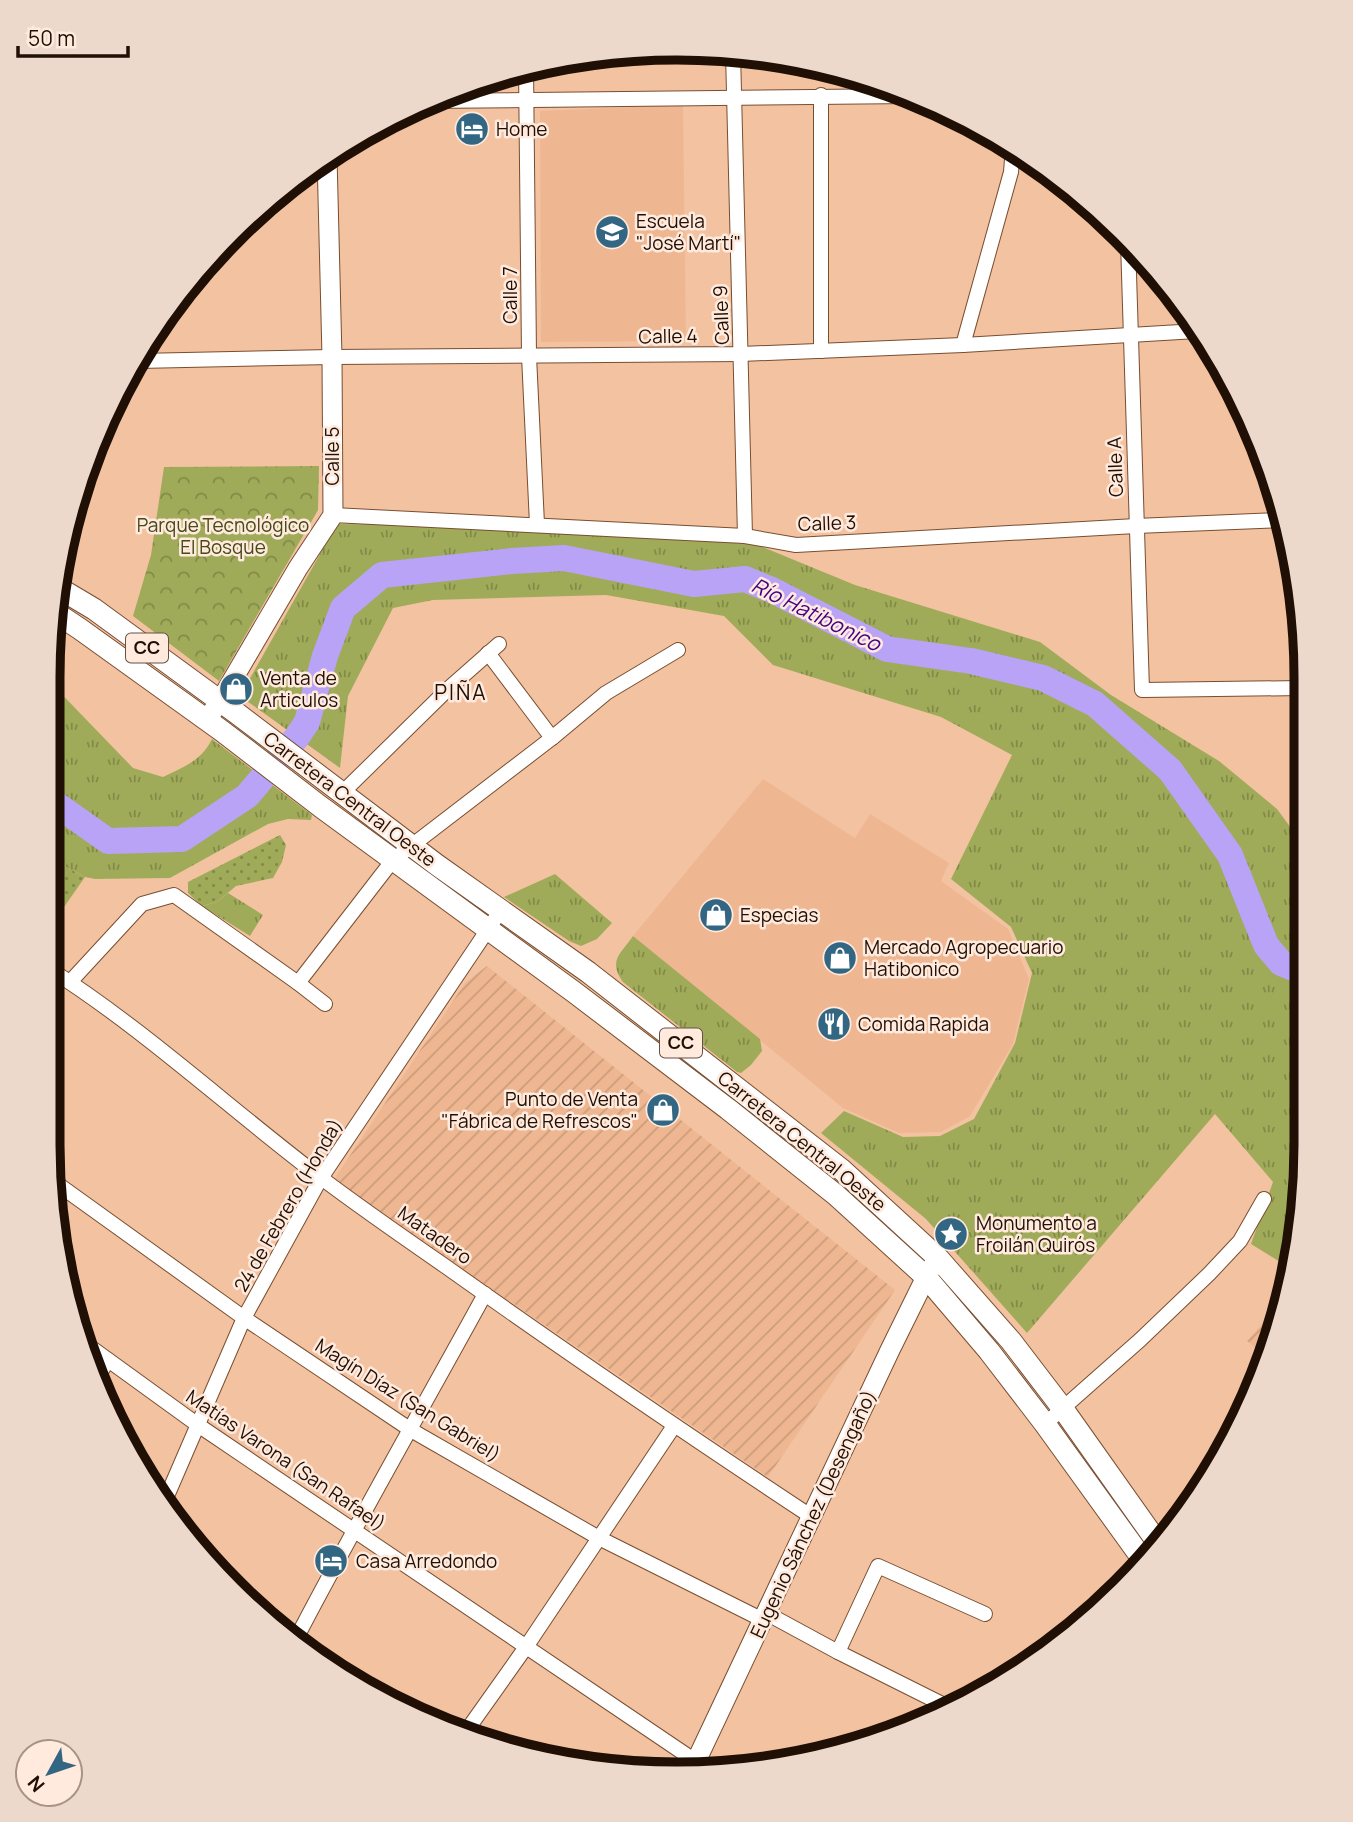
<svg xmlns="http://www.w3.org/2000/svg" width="1353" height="1822" font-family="Manrope,sans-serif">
<defs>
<pattern id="industrial-furrows" width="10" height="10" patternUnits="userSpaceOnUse" patternTransform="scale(1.75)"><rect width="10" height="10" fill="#eeb791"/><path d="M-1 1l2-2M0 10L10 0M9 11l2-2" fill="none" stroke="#cc9c7b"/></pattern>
<pattern id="grass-tufts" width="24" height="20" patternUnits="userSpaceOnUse" patternTransform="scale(1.75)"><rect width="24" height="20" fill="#a0ab59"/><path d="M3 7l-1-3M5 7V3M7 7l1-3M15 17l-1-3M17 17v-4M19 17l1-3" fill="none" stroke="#828a47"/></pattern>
<pattern id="forest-crowns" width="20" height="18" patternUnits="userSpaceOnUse" patternTransform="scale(1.75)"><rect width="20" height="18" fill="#a0ab59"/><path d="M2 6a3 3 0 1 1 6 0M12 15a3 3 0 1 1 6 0" fill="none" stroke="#828a47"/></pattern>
<pattern id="park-dots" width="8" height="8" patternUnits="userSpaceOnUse" patternTransform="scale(1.75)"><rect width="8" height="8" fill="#a0ab59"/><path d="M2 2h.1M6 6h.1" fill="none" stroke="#828a47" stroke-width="1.8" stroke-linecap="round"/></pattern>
</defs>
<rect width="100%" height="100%" fill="#f3c2a1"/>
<!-- built -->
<g fill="#eeb791">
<polygon points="683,105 686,341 541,342 540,111"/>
<polygon points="763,779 855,838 870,814 949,863 941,881 1008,929 1029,979 1013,1044 970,1116 941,1132 899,1133 843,1108 633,936"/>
</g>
<!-- industrial -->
<g fill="url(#industrial-furrows)">
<polygon points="487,966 895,1290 768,1477 333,1181 465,983"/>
<polygon points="1282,1301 1272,1347 1268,1357 1247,1341"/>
</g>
<!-- grass -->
<g fill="url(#grass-tufts)">
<polygon points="337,524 535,526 758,545 855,585 1040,642 1111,695 1219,761 1277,809 1302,843 1304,1187 1288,1267 1251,1244 1273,1182 1215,1114 1027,1333 926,1219 821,1133 844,1111 903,1137 940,1136 974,1119 1015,1043 1032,973 1011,927 951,879 1012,755 941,717 773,665 724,616 606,595 433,600 393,608 348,696 340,768 240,696"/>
<path d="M 48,680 L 133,768 L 163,777 C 184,767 202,760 212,739 L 312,815 L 311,820 L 288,819 L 268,824 L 170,878 L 95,879 L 85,877 L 48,858 Z"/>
<polygon points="555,874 612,923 597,939 581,946 569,941 504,897"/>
<polygon points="228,893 263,915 250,936 202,906 217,902"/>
<path d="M 633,936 L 760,1039 L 762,1051 L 751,1065 L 741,1073 L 737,1072 L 623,982 C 608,960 620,955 633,936 Z"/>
</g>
<!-- forest -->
<polygon fill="url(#forest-crowns)" points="319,466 318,510 219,681 133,616 151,555 164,467"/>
<!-- park -->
<g fill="url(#park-dots)">
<polygon points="280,835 286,845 282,862 273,878 236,886 217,902 202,906 188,893 188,882"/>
<polygon points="48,858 85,877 48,930"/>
</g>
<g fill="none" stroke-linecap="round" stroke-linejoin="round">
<!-- river -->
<polyline stroke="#b9a3f7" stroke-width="26" points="48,797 50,800 108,841 182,839 247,796 297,737 307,722 325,656 343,608 382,575 512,561 564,558 694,584 745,579 774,591 887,649 971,661 1043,678 1095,704 1170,770 1230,855 1266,945 1281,963 1303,972"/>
<!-- street casing -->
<g stroke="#784e30" stroke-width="16">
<g id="street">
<polyline points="733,52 745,536"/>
<polyline points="526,67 529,356 537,524"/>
<polyline points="427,101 912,96"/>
<polyline points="1128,242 1142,690 1301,688"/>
<polyline points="963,345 1011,172 1013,147"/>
<polyline points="821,351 821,95"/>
<polyline points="138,361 332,357 741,354 963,345 1197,331"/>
<polyline points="333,515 745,536 796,545 1136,526 1281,520"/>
<polyline points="488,653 552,738"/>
<polyline points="342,793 448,689 499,644"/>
<path d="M 48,968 C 144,1029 229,1108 320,1177 C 361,1208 403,1237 445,1266 C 566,1352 688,1435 812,1517"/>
<polyline points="70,982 142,904 174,895 298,983 325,1004"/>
<polyline points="298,983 393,860 552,738 606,693 678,650"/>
<polyline points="52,1180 244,1318 411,1430 599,1538 763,1620"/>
<polyline points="82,1341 198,1425 713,1773"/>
<polyline points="97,1378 108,1360"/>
<polyline points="1045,1424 1140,1340 1209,1274 1240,1241 1264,1199"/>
<polyline points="164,1503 244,1318 321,1178 501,910"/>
<polyline points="766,1613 838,1652 950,1708"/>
<path d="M 297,1637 C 357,1522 422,1409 485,1294"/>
<polyline points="838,1652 878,1566 985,1614"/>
<polyline points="465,1733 526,1647 674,1426"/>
</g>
</g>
<!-- secondary casing -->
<g stroke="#784e30" stroke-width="21">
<g id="secondary">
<polyline points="207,720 226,691 298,568 333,515 332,357 327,156"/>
<polyline points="691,1772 890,1350 926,1277 934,1264"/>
</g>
</g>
<!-- primary casing -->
<g stroke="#784e30" stroke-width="23">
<g id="primary">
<polyline points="57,587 94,609 235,712 437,865 588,972 841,1169 938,1258 1011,1341 1063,1409 1160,1546"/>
<polyline points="53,611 80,629 222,731 321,807 574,992 728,1109 836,1195 926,1277 989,1351 1045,1424 1146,1564"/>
</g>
</g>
<!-- street -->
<use href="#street" stroke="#fff" stroke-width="14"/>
<!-- secondary -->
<use href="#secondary" stroke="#fff" stroke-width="19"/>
<!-- primary -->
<use href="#primary" stroke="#fff" stroke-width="21"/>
</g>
<!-- icons -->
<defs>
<g id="hotel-disc" transform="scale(1.75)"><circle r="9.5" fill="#326683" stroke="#ffeadd"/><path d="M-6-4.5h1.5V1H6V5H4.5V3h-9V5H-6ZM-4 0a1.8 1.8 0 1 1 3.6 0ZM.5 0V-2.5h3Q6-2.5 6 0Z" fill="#fff"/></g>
<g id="school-disc" transform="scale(1.75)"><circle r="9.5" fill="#326683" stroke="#ffeadd"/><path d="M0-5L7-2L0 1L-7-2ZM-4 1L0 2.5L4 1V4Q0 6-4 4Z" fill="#fff"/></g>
<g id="shop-disc" transform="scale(1.75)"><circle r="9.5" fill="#326683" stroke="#ffeadd"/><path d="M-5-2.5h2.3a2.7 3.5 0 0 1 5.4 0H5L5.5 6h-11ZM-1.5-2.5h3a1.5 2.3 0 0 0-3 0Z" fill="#fff"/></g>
<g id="restaurant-disc" transform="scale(1.75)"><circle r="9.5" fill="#326683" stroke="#ffeadd"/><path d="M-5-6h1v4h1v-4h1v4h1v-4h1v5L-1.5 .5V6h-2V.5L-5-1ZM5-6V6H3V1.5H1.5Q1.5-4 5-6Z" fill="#fff"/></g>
<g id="sight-disc" transform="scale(1.75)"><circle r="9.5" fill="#326683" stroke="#ffeadd"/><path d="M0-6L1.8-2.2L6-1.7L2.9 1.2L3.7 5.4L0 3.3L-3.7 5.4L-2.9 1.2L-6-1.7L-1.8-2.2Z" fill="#fff"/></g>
</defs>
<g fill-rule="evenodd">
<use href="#hotel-disc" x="472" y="129"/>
<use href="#school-disc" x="612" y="232"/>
<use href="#shop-disc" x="236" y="689"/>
<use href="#shop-disc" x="716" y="915"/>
<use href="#shop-disc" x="840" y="958"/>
<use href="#restaurant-disc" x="834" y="1024"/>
<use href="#shop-disc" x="663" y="1110"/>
<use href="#sight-disc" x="951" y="1234"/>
<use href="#hotel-disc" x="331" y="1561"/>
</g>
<g text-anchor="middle" stroke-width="5" stroke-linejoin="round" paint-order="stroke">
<!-- shield labels -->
<g fill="#ffeadd" stroke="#635145" stroke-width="2">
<rect x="126" y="633.5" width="42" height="29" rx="5"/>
<rect x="660" y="1028.5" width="42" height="29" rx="5"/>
</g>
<g font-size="18" font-weight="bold" fill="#200f04">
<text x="147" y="654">CC</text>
<text x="681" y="1049">CC</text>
</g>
<!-- poi labels -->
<g font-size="19" fill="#200f04" stroke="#ffeadd" text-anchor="start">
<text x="496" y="136">Home</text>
<text x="636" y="228">Escuela<tspan x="636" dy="22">"José Martí"</tspan></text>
<text x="260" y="685">Venta de<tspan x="260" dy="22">Articulos</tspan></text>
<text x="740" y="922">Especias</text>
<text x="864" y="954">Mercado Agropecuario<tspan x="864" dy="22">Hatibonico</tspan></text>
<text x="858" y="1031">Comida Rapida</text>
<text x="638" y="1106" text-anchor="end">Punto de Venta<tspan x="638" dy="22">"Fábrica de Refrescos"</tspan></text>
<text x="976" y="1230">Monumento a<tspan x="976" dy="22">Froilán Quirós</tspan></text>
<text x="356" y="1568">Casa Arredondo</text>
</g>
<!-- street labels -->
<g font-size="19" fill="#200f04" stroke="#ffeadd">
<text transform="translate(510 295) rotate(-90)" y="7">Calle 7</text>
<text transform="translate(721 315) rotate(-92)" y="7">Calle 9</text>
<text transform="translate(668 336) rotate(-1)" y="7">Calle 4</text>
<text transform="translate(332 456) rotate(-90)" y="7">Calle 5</text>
<text transform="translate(1115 467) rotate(-92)" y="7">Calle A</text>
<text transform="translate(827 523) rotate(-2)" y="7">Calle 3</text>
<text transform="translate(350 799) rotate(37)" y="7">Carretera Central Oeste</text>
<text transform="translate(802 1141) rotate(39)" y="7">Carretera Central Oeste</text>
<text transform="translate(288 1205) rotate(-60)" y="7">24 de Febrero (Honda)</text>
<text transform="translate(435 1235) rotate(35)" y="7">Matadero</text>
<text transform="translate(408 1400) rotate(32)" y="7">Magín Díaz (San Gabriel)</text>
<text transform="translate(286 1460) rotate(34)" y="7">Matías Varona (San Rafael)</text>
<text transform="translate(813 1514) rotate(-65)" y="7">Eugenio Sánchez (Desengaño)</text>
</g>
<!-- park labels -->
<g font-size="19" fill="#454b18" stroke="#ffeadd">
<text x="223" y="532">Parque Tecnológico<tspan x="223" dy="22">El Bosque</tspan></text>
</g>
<!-- water labels -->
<g font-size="21" font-style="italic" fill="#420084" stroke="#ffeadd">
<text transform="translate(816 615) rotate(26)" y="7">Río Hatibonico</text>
</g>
<!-- neighbourhood labels -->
<g font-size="21" letter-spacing="2" fill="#200f04" stroke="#ffeadd">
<text x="461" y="700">PIÑA</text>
</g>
</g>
<!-- crop -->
<path d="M0 0H1353V1822H0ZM677 60H677A617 617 0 0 1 1294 677V1145A617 617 0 0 1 677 1762H677A617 617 0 0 1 60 1145V677A617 617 0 0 1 677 60Z" fill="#edd8cc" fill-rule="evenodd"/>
<path fill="none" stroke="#200f04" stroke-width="9" d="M677 60H677A617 617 0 0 1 1294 677V1145A617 617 0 0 1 677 1762H677A617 617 0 0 1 60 1145V677A617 617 0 0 1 677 60Z"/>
<!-- north arrow -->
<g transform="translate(49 1773) rotate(230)"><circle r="33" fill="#ffeadd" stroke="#a69286" stroke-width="2"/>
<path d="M0-5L12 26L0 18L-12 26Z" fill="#326683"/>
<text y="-10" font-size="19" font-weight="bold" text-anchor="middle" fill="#200f04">N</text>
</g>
<!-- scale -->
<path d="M18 46v10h110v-10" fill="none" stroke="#200f04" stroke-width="3.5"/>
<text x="28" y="46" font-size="21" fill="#200f04" stroke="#ffeadd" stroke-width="5" paint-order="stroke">50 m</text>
</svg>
